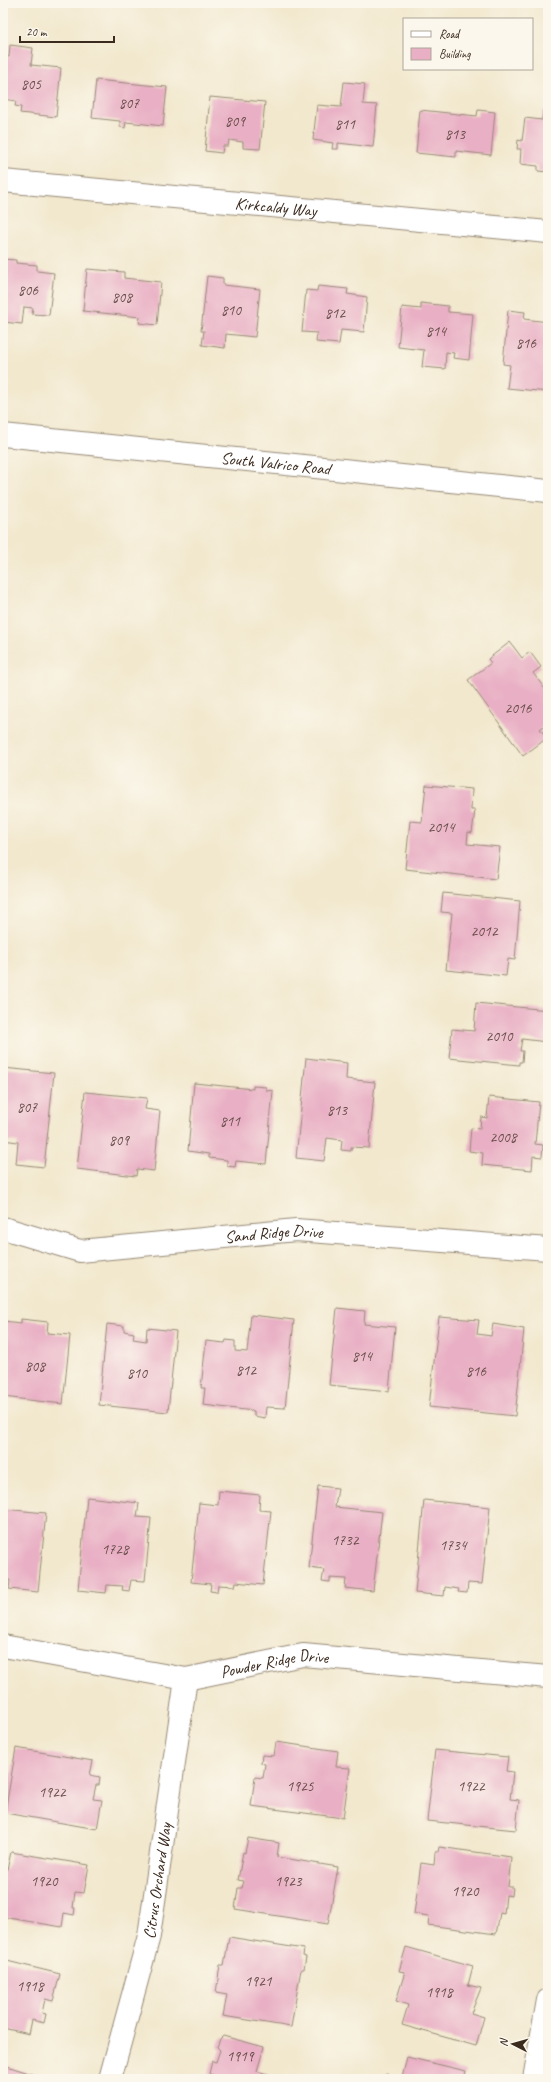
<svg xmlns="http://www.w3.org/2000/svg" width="551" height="2082" font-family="Caveat,sans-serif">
<rect width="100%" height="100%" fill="#fbf7ec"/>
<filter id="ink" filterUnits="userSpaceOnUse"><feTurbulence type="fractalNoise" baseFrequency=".025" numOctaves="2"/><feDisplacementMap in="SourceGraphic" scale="8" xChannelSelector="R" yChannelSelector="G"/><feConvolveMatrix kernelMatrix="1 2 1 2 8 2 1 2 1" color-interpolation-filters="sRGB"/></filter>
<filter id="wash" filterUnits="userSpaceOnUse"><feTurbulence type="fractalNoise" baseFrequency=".012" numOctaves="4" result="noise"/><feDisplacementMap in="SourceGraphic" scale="16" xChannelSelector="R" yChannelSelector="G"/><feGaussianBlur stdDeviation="0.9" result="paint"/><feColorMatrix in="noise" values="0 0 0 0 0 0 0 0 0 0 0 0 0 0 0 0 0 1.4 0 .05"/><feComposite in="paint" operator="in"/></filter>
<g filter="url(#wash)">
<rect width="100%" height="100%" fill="#f2e8ce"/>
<g id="blocks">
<!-- building -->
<g fill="#e9b0c5">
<polygon points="534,3 548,3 548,7 534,6"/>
<polygon points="10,45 33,48 31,65 61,68 56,117 20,113 21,107 15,106 16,101 3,99 3,56 9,57"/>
<polygon points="96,80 167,87 163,126 126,122 125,128 120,127 120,121 92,118"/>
<polygon points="344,82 365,84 363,104 377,105 373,147 338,143 338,149 332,149 333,143 313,140 317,105 341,107"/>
<polygon points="210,97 265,102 260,149 243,148 243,142 229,140 228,146 223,146 222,153 205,151"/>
<polygon points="420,110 477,116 478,110 495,112 491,155 456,151 456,157 416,153"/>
<polygon points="543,111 548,112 548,172 538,171 538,166 520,164 521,149 517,149 518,140 522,141 525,118 542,120"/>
<polygon points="3,259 16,260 16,263 37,265 37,271 54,273 49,315 32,314 33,308 24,307 22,324 3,322"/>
<polygon points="87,269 124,272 124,278 161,282 157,325 139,323 140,317 83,311"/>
<polygon points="207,276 223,278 223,285 260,289 255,337 226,334 225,348 202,345 204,331 201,331"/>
<polygon points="318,286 348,289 347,294 367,297 364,332 341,330 339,344 316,342 317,333 302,332 306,290 317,291"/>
<polygon points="421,303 448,306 448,312 473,314 469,360 453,358 454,353 446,352 445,369 422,367 424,350 398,347 402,307 421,309"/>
<polygon points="508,310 525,312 524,319 548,322 548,392 507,388 510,365 503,364"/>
<polygon points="510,642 522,658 530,652 541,667 533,673 548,693 548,723 540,729 547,738 523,756 468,680 491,663 488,659"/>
<polygon points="426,785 472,789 471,810 475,810 472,833 468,832 467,844 500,847 496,879 405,869 410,821 422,822"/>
<polygon points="443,893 520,901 515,960 508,959 506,976 446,970 452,913 441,912"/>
<polygon points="476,1003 548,1010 547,1042 522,1039 520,1051 523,1051 522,1062 519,1062 519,1065 449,1058 452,1029 474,1031"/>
<polygon points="306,1058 347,1063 346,1079 375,1082 369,1148 351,1147 351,1151 341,1150 342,1140 327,1138 324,1161 296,1158"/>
<polygon points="3,1068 54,1073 44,1167 16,1164 18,1142 3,1140"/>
<polygon points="194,1083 253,1089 253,1086 266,1087 266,1090 273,1091 266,1164 236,1161 235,1167 227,1166 227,1160 209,1158 209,1154 188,1151"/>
<polygon points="85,1092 147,1098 145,1109 160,1111 154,1171 137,1169 136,1176 77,1169"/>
<polygon points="489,1097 539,1102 535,1144 543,1145 542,1157 533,1156 532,1170 482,1165 483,1153 469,1151 471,1128 480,1129 481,1117 487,1118"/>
<polygon points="337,1308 365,1311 364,1324 395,1327 389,1391 329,1385"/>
<polygon points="251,1315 294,1320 285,1408 266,1407 265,1418 254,1416 254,1411 203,1405 205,1388 201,1388 206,1341 225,1343 226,1340 235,1341 235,1351 247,1352"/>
<polygon points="439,1317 479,1320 477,1334 491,1336 493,1324 524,1329 515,1416 429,1407"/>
<polygon points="21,1319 48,1322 47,1333 70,1335 63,1404 3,1397 3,1321 21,1323"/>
<polygon points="107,1324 124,1326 124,1331 134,1333 133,1339 146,1341 147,1328 176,1331 168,1412 99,1405"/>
<polygon points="318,1486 338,1488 335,1507 382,1512 373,1591 345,1588 346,1579 330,1578 330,1582 322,1581 324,1570 309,1568"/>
<polygon points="219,1491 260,1495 259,1510 271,1511 263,1585 236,1582 235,1586 218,1585 217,1592 210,1591 211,1584 191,1582 199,1503 218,1505"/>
<polygon points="87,1497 139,1503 137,1517 151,1518 145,1581 131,1580 129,1591 122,1590 123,1586 107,1585 106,1593 78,1590"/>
<polygon points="424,1500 490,1507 482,1584 468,1583 467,1593 458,1592 459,1589 445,1587 444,1596 415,1593"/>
<polygon points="3,1509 46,1513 38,1592 9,1589 10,1580 3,1580"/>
<polygon points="276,1742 338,1751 336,1767 350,1768 343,1818 251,1806 255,1777 263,1778 265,1764 261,1763 262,1755 274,1756"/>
<polygon points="16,1748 93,1761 90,1775 100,1777 99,1785 96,1785 93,1799 102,1800 97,1829 5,1813"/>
<polygon points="435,1750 508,1757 506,1771 513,1772 510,1799 519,1800 516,1830 427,1821"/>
<polygon points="248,1838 279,1843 277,1857 338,1867 328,1924 235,1909 238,1888 242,1888 244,1881 238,1880 243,1852 245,1853"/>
<polygon points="439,1847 511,1857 508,1887 513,1887 512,1896 506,1895 504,1914 500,1913 496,1934 428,1925 429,1916 414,1914 421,1863 434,1865 435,1852 438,1852"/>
<polygon points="11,1852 89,1865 84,1893 75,1892 73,1908 75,1908 74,1915 64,1913 62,1927 3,1917 3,1869 7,1870"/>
<polygon points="229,1937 304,1949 303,1956 306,1957 304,1969 301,1969 291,2027 223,2016 227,1995 216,1993 220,1965 224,1965"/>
<polygon points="406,1947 473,1966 468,1985 481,1988 471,2013 484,2017 476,2046 402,2025 408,2005 396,2001 405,1972 399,1971"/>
<polygon points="3,1960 60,1974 53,2001 45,1999 42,2013 46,2014 44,2023 32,2020 29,2034 3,2028"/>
<polygon points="223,2036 264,2047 257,2071 271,2075 270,2079 212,2079 213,2075 209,2074 212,2061 216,2062 220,2050 217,2047 220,2039"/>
<polygon points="407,2057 466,2071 464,2079 384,2079 386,2074 402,2078"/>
<polygon points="7,2066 35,2075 34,2079 3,2079"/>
</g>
</g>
</g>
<g filter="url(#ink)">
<use href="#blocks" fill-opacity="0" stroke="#968976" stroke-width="1"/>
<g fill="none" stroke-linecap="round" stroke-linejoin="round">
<!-- minor casing -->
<g stroke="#968976" stroke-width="24">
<g id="minor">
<path id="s1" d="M 3,181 L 548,232"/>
<path id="s2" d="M 3,435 L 548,491"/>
<path id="s3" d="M 3,1228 L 80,1251 L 296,1230 L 548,1249"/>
<path id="s4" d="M 3,1646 L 186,1679 L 303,1655 L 548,1677"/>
<path id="s5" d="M 110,2079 L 149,1936 L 186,1679"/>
<polyline points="534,2079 548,2000"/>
</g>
</g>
<!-- minor -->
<use href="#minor" stroke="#fff" stroke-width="22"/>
</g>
</g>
<g text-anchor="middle" stroke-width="3.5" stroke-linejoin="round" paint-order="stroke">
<!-- number labels -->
<g font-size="15" fill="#664c48">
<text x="31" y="89">805</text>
<text x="129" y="108">807</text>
<text x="235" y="126">809</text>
<text x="345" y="129">811</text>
<text x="455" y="139">813</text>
<text x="28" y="295">806</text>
<text x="122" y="302">808</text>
<text x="231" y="315">810</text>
<text x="335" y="318">812</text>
<text x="436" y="336">814</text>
<text x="526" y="348">816</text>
<text x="518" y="713">2016</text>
<text x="441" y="832">2014</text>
<text x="484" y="936">2012</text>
<text x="499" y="1041">2010</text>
<text x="27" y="1112">807</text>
<text x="337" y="1115">813</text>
<text x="230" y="1126">811</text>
<text x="503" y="1142">2008</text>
<text x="119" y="1145">809</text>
<text x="362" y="1361">814</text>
<text x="35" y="1371">808</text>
<text x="246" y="1375">812</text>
<text x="476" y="1376">816</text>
<text x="137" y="1378">810</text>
<text x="345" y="1545">1732</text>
<text x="453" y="1550">1734</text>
<text x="115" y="1554">1728</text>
<text x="300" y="1791">1925</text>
<text x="471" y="1791">1922</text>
<text x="52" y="1797">1922</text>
<text x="44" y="1886">1920</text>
<text x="288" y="1886">1923</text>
<text x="465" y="1896">1920</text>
<text x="258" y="1986">1921</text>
<text x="30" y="1991">1918</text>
<text x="439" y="1997">1918</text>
<text x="240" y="2061">1919</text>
</g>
<!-- street labels -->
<g font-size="17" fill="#3b2a1e" stroke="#fbf7ec">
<text dy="6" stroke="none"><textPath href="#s1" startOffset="274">Kirkcaldy Way</textPath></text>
<text dy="6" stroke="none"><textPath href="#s2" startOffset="274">South Valrico Road</textPath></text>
<text dy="6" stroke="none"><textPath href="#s3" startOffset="275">Sand Ridge Drive</textPath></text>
<text dy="6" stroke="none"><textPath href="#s4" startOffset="276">Powder Ridge Drive</textPath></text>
<text dy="6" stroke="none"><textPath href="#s5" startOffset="204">Citrus Orchard Way</textPath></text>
</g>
</g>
<!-- margin -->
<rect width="551" height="2082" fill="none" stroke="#fbf7ec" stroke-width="16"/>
<!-- legend -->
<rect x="403" y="18" width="130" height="52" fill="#fbf7ec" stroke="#aea59a"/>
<rect x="411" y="31" width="20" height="6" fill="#ffffff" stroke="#aea59a"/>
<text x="439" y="38" font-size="12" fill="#3b2a1e">Road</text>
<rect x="411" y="48" width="20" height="12" fill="#e9b0c5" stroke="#aea59a"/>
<text x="439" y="58" font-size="12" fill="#3b2a1e">Building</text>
<!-- north arrow -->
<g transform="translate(513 2044) rotate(276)" stroke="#fbf7ec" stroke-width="3" paint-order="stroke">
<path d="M0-3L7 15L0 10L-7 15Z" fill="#3b2a1e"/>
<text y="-6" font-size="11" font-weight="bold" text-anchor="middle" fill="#3b2a1e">N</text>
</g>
<!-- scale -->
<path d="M20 36v6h94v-6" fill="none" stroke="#3b2a1e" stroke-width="2"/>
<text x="26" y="36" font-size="12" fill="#3b2a1e" stroke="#fbf7ec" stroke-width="3" paint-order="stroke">20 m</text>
</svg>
